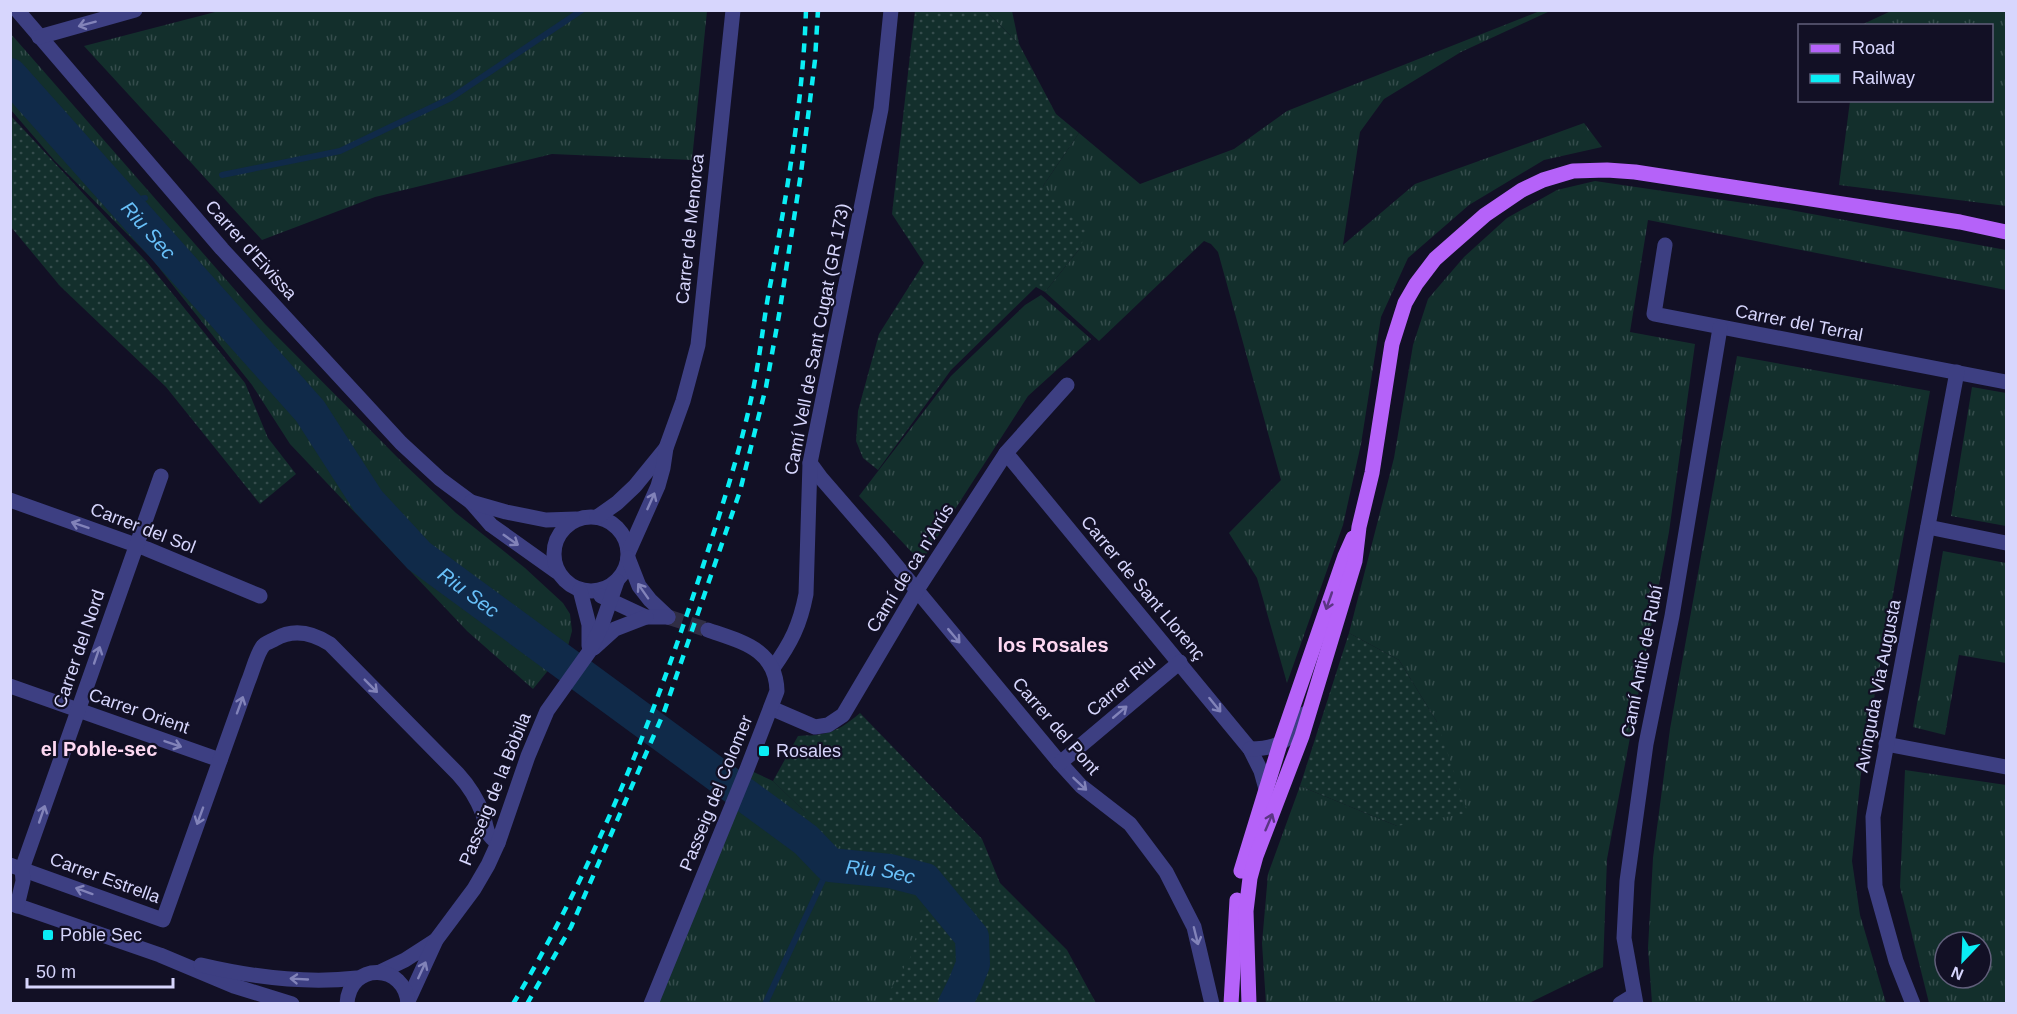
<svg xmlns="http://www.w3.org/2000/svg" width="2017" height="1014" font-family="Arial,sans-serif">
<defs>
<pattern id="grass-tufts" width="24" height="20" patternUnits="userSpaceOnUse" patternTransform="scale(1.5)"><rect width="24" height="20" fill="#132f2c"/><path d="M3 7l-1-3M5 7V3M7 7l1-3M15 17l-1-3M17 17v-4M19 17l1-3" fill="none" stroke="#354c4c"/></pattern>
<pattern id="garden-dots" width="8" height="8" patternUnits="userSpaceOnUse" patternTransform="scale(1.5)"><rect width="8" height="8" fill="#132f2c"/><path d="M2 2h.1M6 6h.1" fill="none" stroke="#354c4c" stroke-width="1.8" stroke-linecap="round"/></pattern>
</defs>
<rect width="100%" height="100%" fill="#121025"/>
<!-- grass -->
<g fill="url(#grass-tufts)" fill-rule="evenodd">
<polygon points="219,11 707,11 692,160 552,154 375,197 262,240 84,46"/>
<polygon points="986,11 1012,11 1019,44"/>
<polygon points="1540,11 1550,11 1461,52 1384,99 1360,132 1343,245 1415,184 1584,123 1602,147 1544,160 1469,205 1408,258 1381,317 1361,444 1343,525 1287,683 1257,578 1229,533 1281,480 1218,252 1211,244 1204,241 1099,341 1045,292 1081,247 1043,186 1079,133 1140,184 1234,149 1287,111"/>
<polygon points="1891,11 2006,11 2006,206 1839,185 1850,101 1992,100 1992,26 1861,25"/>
<polygon points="11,34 265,324 403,463 456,513 525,568 563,603 570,614 572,631 568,646 533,689 467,631 290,444 252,385 152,259 54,160 11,110"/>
<polygon points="1595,181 1785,209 2006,250 2006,290 1648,220 1630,332 1695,344 1669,532 1607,859 1603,967 1529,1003 1266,1004 1262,943 1268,874 1300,786 1397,826 1437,722 1399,660 1349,633 1394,458 1413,345 1428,299 1464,257 1507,218 1557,190"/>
<polygon points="1041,295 1091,339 1028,396 921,562 859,496 951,376 1025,305"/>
<polygon points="1737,356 1930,391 1862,764 1852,861 1860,915 1886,1003 1652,1003 1648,948 1653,858 1670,729"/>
<polygon points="1972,387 2006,393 2006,526 1951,516"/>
<polygon points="1943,551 2006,563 2006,663 1959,655 1945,735 1913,727"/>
<polygon points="747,769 773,781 804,811 947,881 891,1003 651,1004"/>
<path d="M 1905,770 L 2006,785 L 2006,1003 L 1929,1003 L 1900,887 ZM 1945,942 L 1981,942 L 1981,978 L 1945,978 Z"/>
</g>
<!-- garden -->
<g fill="url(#garden-dots)">
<polygon points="915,11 986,11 1019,44 1056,114 1079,133 1043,186 1086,227 1081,247 1045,292 1036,287 951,370 878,470 863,458 856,441 858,411 879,334 924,263 892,214"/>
<polygon points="11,116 147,262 245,383 268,438 296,474 260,504 166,387 60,286 11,227"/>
<polygon points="1349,633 1399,660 1437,722 1468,813 1397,826 1300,786"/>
<path d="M 860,713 L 982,839 L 1000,883 L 1067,950 L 1096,1003 L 882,1003 L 910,958 L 927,897 L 870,853 L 845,851 L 773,781 L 798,736 C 806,735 815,736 822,734 C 838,731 848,723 860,713 Z"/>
</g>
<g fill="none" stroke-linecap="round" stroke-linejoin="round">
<!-- stream -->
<g stroke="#102a49" stroke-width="6">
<polyline points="222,175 340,151 451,98 582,10"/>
<polyline points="124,202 145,198"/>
<polyline points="765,1004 830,865"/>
</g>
<!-- river -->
<path stroke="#102a49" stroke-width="34" id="s1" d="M 10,75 L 310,411 L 368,501 L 419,556 L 806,840 L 830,865 L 890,871 L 925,880 L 972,937 L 973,964 L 965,984 L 955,1004"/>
<!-- minor-tunnel -->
<polyline stroke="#302e45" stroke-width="15" stroke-dasharray="15 8" stroke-linecap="butt" points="668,617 708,630"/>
<!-- minor -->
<g stroke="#3d3f82" stroke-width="15">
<polyline points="17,10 222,249 401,443 440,479 471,502 491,525 557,572"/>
<polyline points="39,37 135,10"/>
<polyline points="1665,245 1654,314 2006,382"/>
<polyline points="1006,453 1250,749 1261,771 1266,789"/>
<polyline points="810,463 821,478 881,547 1060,763 1081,786 1130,824 1166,872 1194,927 1212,1004"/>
<polyline points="10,500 147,549 260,596"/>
<polyline points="471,502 506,512 546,520 576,519"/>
<circle cx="591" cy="554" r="37"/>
<polyline points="597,517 617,503 635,486 666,448"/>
<polyline points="1928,527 2006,543"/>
<polyline points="629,551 658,486 663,468 666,448 683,401 698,345 733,10"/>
<polyline points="628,558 639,586 650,600 668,617"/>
<polyline points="580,590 589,625 589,646"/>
<polyline points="601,596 646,617 668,617"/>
<polyline points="594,648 615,629 646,617"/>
<path d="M 773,668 C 791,643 800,625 806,594 L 810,463 L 881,109 L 891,10"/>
<polyline points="10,686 220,760"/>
<polyline points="771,708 815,727 828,725 843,715 917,590 1006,453 1067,385"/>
<polyline points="1886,744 2006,767"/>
<path d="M 1250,749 C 1282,749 1290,739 1306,713"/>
<polyline points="1060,763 1180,662"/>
<path d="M 10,865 L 163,920 L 248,682 C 252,673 257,653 263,646 C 265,643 272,641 275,639 C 294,628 313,633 330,644 L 458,774 C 469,786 477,799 483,814 C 487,828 485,834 498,843"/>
<polyline points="10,903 160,955 234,986 292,1004"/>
<polyline points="17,906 23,881 22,869 161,476"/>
<path d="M 201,965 C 252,977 305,984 357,978"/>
<polyline points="380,972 405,960 436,940"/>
<polyline points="408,1001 436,940 474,889 488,865 498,843 528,756 547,711 589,652 601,627 617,581"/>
<path d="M 347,1004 C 349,961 406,963 408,1004"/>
<path d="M 651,1004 L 747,769 L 777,691 C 776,649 742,642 708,630"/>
<polyline points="1620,1004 1633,996"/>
<polyline points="1636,1004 1624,938 1627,881 1646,744 1672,616 1720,328"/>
<polyline points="1913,1004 1896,961 1875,886 1873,817 1957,372"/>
</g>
<!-- major -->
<g stroke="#b562f9" stroke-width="15">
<polyline points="1241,871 1280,744 1345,556 1353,538"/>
<polyline points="1231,1004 1237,900"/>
<polyline points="1249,1004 1246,911 1250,878 1256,856 1302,736 1355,561 1359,527 1372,473 1392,344 1405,303 1416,284 1435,259 1485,215 1522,190 1543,180 1573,171 1607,170 1635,172 1960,222 2006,232"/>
</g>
<!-- rail -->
<g stroke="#0aeef5" stroke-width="4.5" stroke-dasharray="9 8" stroke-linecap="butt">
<path d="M 513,1004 C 595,867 654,718 703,566 C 722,507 742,446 754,385 C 761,350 764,315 771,281 C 787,191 803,101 806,10"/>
<polyline points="527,1004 571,927 664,712 740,491 766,387 779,315 801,173 815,60 818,10"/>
</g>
</g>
<!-- one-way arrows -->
<defs><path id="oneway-shaft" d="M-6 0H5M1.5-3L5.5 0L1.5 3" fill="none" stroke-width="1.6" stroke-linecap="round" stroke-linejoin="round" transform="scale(1.5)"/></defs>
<g stroke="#8283b9">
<use href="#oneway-shaft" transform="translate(87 24) rotate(165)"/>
<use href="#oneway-shaft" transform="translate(651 501) rotate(-66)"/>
<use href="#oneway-shaft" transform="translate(80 525) rotate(-161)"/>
<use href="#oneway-shaft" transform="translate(511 540) rotate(35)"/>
<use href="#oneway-shaft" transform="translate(643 591) rotate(-125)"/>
<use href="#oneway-shaft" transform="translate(954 636) rotate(50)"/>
<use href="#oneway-shaft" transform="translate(97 655) rotate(-71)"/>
<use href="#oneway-shaft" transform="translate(371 686) rotate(45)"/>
<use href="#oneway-shaft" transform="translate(240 705) rotate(-70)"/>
<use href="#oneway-shaft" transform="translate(1215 705) rotate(51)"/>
<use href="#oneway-shaft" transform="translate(1120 712) rotate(-40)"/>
<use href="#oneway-shaft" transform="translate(173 744) rotate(19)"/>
<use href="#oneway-shaft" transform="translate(1080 784) rotate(43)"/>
<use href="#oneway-shaft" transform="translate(42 814) rotate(-71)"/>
<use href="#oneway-shaft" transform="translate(200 816) rotate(110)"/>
<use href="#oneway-shaft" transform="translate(84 891) rotate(-160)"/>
<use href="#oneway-shaft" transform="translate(1196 936) rotate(76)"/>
<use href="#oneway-shaft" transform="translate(422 970) rotate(-65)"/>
<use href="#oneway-shaft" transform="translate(299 979) rotate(-177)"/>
</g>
<g stroke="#5b3584">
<use href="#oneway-shaft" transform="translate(1329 601) rotate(109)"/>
<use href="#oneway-shaft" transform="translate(1269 822) rotate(-67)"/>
</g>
<!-- markers -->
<g fill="#0aeef5" stroke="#121025" stroke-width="2">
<rect x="758" y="745" width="12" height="12" rx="3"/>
<rect x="42" y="929" width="12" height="12" rx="3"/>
</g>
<g text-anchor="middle" stroke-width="4.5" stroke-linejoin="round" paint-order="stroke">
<!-- street labels -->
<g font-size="18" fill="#d7d6fd" stroke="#121025">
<text transform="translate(690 229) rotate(-84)" y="6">Carrer de Menorca</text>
<text transform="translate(251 250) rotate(48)" y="6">Carrer d'Eivissa</text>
<text transform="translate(1799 323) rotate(11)" y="6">Carrer del Terral</text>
<text transform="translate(817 339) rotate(-79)" y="6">Camí Vell de Sant Cugat (GR 173)</text>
<text transform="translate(143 528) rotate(21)" y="6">Carrer del Sol</text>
<text transform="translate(910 568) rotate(-58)" y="6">Camí de ca n'Arús</text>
<text transform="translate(1143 588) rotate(50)" y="6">Carrer de Sant Llorenç</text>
<text transform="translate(79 649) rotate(-71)" y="6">Carrer del Nord</text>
<text transform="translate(1642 661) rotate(-79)" y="6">Camí Antic de Rubí</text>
<text transform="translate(1121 686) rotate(-40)" y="6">Carrer Riu</text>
<text transform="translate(1878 686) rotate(-79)" y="6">Avinguda Via Augusta</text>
<text transform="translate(139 711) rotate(19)" y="6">Carrer Orient</text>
<text transform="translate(1056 726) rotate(49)" y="6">Carrer del Pont</text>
<text transform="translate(495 789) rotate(-68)" y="6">Passeig de la Bòbila</text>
<text transform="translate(716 793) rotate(-68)" y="6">Passeig del Colomer</text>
<text transform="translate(105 878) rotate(20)" y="6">Carrer Estrella</text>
</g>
<!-- poi labels -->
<g font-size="18" fill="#d7d6fd" stroke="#121025" text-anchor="start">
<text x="776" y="757">Rosales</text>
<text x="60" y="941">Poble Sec</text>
</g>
<!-- water labels -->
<g font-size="20" font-style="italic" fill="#68c0f9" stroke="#121025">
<text dy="7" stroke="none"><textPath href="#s1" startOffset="208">Riu Sec</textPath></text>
<text dy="7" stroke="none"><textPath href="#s1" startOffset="694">Riu Sec</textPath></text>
<text dy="7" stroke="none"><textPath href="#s1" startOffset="1198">Riu Sec</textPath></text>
</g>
<!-- neighbourhood labels -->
<g font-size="20" font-weight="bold" fill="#fdd8f2" stroke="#121025">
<text x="1053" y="652">los Rosales</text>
<text x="99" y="756">el Poble-sec</text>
</g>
</g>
<!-- border -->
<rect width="2017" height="1014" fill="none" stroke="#d7d6fd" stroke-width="24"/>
<!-- legend -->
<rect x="1798" y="24" width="195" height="78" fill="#121025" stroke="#615f7b" stroke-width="1.5"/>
<rect x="1810" y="44" width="30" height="9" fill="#b562f9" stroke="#615f7b" stroke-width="1.5"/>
<text x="1852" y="54" font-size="18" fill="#d7d6fd">Road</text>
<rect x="1810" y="74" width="30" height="9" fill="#0aeef5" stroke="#615f7b" stroke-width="1.5"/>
<text x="1852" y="84" font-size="18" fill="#d7d6fd">Railway</text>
<!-- north arrow -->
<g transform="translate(1963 960) rotate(203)"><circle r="28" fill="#121025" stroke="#615f7b" stroke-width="1.5"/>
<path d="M0-4.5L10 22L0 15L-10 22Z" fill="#0aeef5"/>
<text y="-9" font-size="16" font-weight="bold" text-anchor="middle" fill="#d7d6fd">N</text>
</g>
<!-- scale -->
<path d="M27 978v9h146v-9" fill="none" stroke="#d7d6fd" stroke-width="3"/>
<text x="36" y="978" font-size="18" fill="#d7d6fd" stroke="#121025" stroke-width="4.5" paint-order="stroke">50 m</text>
</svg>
